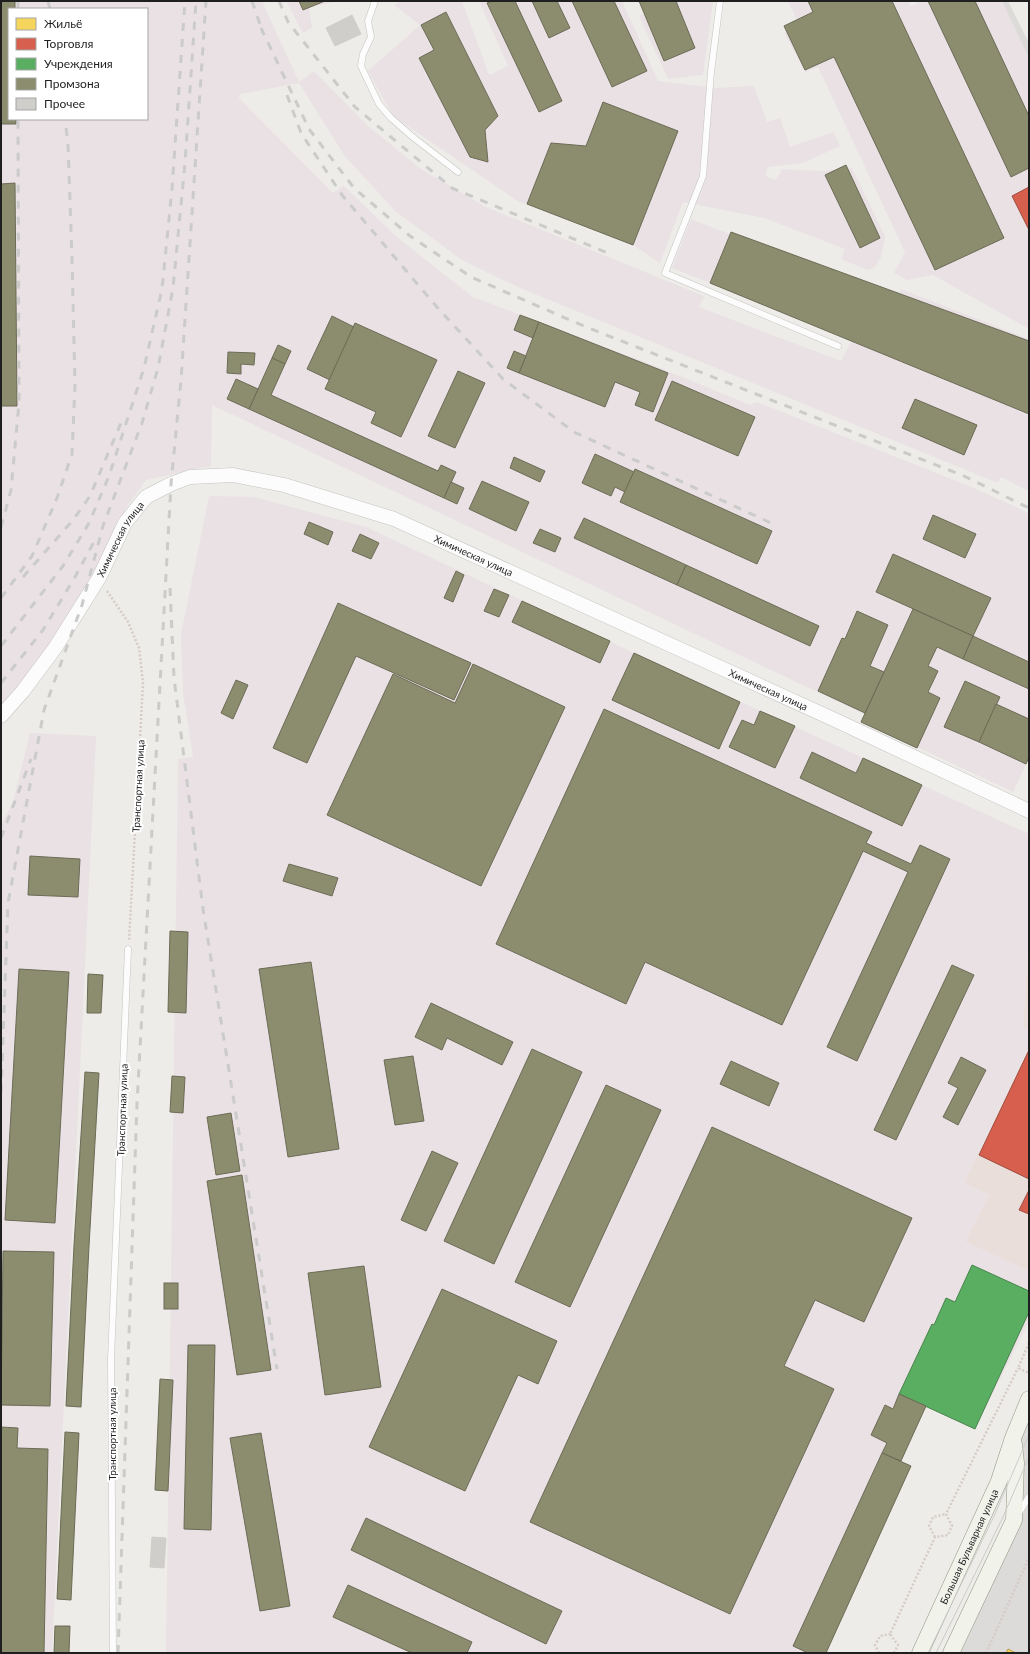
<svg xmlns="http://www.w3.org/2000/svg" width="1030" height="1654" font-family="Lato,sans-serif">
<rect width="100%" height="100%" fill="#edece8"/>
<!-- residential -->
<g fill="#dcdbd9">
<polygon points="994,1 1008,1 1029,43 1029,73"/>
<polygon points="1029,1405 1029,1653 951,1653 1014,1508 1013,1438"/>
</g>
<!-- commercial -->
<g fill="#eadeda">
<polygon points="1029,934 1029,1031 1023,1028"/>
<polygon points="1029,1047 1029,1271 965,1242 989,1195 964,1183"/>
</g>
<!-- industrial -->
<g fill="#eae1e5" fill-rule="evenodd">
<path d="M 1,1 L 262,1 L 299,82 L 314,71 L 368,126 L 421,169 L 486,207 L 704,296 L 699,307 L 841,361 L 853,338 L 672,268 L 691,219 L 897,300 L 901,289 L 1029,339 L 1029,491 L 1001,477 L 998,483 L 520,288 L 462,260 L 395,211 L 344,155 L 299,83 L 240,94 L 239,98 L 333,193 L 344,186 L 398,238 L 473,297 L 658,367 L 750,405 L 757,402 L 969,486 L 1014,506 L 1029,514 L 1029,758 L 1013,792 L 870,725 L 866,715 L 212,405 L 211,466 L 146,480 L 128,505 L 104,559 L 25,682 L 1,708 ZM 9,9 L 147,9 L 147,119 L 9,119 Z"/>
<polygon points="286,1 341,1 309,7 312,28 303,33"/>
<polygon points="402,1 462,1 489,75 508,66 479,1 622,1 658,81 715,88 754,86 767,122 780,118 790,147 834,132 840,146 803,163 768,167 765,176 776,180 782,169 824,171 852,168 885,236 881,257 875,267 868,270 841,259 845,249 764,218 683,202 660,263 633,245 527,204 519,202 393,116 368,71 420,25 394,5"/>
<polygon points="640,1 713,1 703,75 668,79 639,16 645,13"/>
<polygon points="788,1 908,1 911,6 921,1 1002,1 1029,58 1029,329 933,275 907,280 894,273 905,252 818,67 805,72 784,33 800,26"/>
<polygon points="209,496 254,497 366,527 632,652 1029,834 1029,934 1023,1027 1029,1031 1029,1047 964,1183 989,1195 965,1242 1029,1271 1029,1321 975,1429 926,1407 901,1461 911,1466 826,1653 166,1653 178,759 193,757 183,693 181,634"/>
<polygon points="30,733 96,736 52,1653 1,1653 1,825 13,802"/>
</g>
<!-- homes -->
<polygon fill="#f6d55c" stroke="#b69e4a" points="1008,1649 1016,1653 1006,1653"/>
<!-- shops -->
<g fill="#d6604d" stroke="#9f4c3f">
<polygon points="1029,187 1029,230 1012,196"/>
<polygon points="1029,1050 1029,1179 979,1155"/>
<polygon points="1029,1190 1029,1214 1019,1210"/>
</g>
<!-- public -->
<polygon fill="#5aae61" stroke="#48834d" points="972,1265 1029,1291 1029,1312 975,1429 899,1394 932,1324 934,1325 946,1298 955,1302"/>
<!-- industry -->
<g fill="#8c8c6e" stroke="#6b6b56">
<polygon points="1,1 15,1 15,9 9,9 9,119 16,119 16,124 1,124"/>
<polygon points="299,1 325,1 303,10"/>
<polygon points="492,1 515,1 562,101 539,112 487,3"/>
<polygon points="532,1 557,1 570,28 549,38"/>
<polygon points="572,1 614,1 647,71 612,87"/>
<polygon points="639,1 676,1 695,48 664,61"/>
<polygon points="808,1 892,1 1004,238 935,270 834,57 805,70 784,26 813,12"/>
<polygon points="928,1 975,1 1029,116 1029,168 1011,177"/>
<polygon points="446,12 498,116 485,130 488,162 470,157 419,58 434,50 421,25"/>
<polygon points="603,102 678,131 633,245 527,204 551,143 586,146"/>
<polygon points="846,165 880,238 860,248 825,175"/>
<polygon points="15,183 17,406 1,406 1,184"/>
<polygon points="731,232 1029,341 1029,414 710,283"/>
<polygon points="520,315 539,322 533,338 514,330"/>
<polygon points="332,316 354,327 330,380 307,369"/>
<polygon points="539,322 668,373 653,412 635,405 640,392 615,382 605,407 519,373"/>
<polygon points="355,323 437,360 401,437 371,423 376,412 325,389"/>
<polygon points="278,345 291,351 285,364 272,358"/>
<polygon points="514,351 526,356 519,373 507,368"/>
<polygon points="228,352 255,353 254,365 241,364 241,374 227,373"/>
<polygon points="272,358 285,364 271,395 438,471 441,465 456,472 444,498 249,409"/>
<polygon points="458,371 485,383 455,448 428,436"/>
<polygon points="236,379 258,389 249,409 227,399"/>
<polygon points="672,381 755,417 738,456 655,420"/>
<polygon points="915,399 977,425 964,455 902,428"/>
<polygon points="595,454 634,472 625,492 615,487 611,496 582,483"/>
<polygon points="514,457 545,471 540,482 510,468"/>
<polygon points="635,469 772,531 757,564 620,502"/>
<polygon points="482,481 529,502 516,531 469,509"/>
<polygon points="451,482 464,488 457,504 444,498"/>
<polygon points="933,515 976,534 965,558 923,539"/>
<polygon points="584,518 686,565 677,585 574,538"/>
<polygon points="309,522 333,532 328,545 304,534"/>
<polygon points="540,529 561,538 555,552 533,543"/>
<polygon points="360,534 379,543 371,559 352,551"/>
<polygon points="893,554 991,598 973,636 876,592"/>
<polygon points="686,565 819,626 810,646 677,585"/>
<polygon points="456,571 464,575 453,602 444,598"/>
<polygon points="494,589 509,595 499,617 484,611"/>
<polygon points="522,601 610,641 600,663 512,622"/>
<polygon points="338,603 471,663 454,700 356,656 307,763 273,748"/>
<polygon points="913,609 973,636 963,659 937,647 928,666 938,671 928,692 940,698 917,748 861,722"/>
<polygon points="857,611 888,625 870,666 884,672 865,713 818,691 842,638 845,639"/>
<polygon points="973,636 1029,662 1029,689 963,659"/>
<polygon points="634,653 740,702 719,749 612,700"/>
<polygon points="473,664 565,707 481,886 327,815 393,674 455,703"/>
<polygon points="236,680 248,685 233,719 221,713"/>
<polygon points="965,681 1000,697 979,742 944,727"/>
<polygon points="996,704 1029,719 1029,757 1026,764 979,742"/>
<polygon points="604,709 872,832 866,843 911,864 920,845 950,859 857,1061 827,1047 908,872 863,851 782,1025 645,962 626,1004 496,944"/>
<polygon points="760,711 795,726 775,768 729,747 742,720 754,725"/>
<polygon points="812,752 856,773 863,758 922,785 902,826 800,778"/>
<polygon points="30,856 80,859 78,897 28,895"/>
<polygon points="289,864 338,878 332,896 283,881"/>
<polygon points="170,931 188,932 186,1013 168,1012"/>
<polygon points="311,962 339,1149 288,1157 259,969"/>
<polygon points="952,965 974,975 896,1140 874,1130"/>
<polygon points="19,969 69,972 55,1223 5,1220"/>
<polygon points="88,974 103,975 101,1013 87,1013"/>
<polygon points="431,1003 513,1042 502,1065 447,1038 442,1050 415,1037"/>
<polygon points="532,1049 582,1072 494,1264 444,1241"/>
<polygon points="413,1056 424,1121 395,1125 384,1060"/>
<polygon points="961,1057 986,1070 958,1125 943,1117 958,1088 948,1083"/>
<polygon points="731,1061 779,1083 769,1106 720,1084"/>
<polygon points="85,1072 99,1073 89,1246 81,1407 66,1406 74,1245"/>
<polygon points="172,1076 185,1077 183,1113 170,1112"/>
<polygon points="606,1085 661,1110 570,1307 515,1282"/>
<polygon points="231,1113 240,1171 216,1175 207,1117"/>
<polygon points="712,1127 912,1218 864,1322 815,1300 784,1366 834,1389 730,1614 530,1522"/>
<polygon points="432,1151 458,1163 426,1231 401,1220"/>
<polygon points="242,1175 271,1370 237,1375 207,1181"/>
<polygon points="3,1251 54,1252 50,1406 1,1405"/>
<polygon points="364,1266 381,1387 325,1395 308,1273"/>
<rect x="164" y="1283" width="14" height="26"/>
<polygon points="442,1289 557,1341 538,1384 518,1375 465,1491 369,1447"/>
<polygon points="188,1345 215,1345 211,1530 184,1529"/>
<polygon points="160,1379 173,1380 168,1491 155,1490"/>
<polygon points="899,1394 926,1406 901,1461 882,1453 887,1443 871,1435 885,1405 893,1409"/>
<polygon points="1,1427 18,1428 17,1448 48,1449 44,1653 1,1653"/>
<polygon points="65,1432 79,1433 71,1600 57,1599"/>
<polygon points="261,1433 290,1606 260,1611 230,1438"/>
<polygon points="882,1453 911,1466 826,1653 808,1653 793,1646"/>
<polygon points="366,1518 562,1611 546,1644 351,1550"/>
<polygon points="348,1585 472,1642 467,1653 412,1653 333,1617"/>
<polygon points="55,1626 70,1626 69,1653 54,1653"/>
</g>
<!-- building -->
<g fill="#d0cecb" stroke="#d0cec9">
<polygon points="352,15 361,34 335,46 326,28"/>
<polygon points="152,1537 166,1538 164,1568 150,1567"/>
</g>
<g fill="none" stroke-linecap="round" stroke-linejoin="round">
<!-- service casing -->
<g stroke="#c4c4c2" stroke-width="7">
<g id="service">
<polyline points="375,1 368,21 371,37 363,54 361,66 379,104 391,118 414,138 458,172"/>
<polyline points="720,1 711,72 703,176 665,273 838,346"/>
<polyline points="1018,1514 1029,1497"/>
<polyline points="113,1653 111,1359 128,949"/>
</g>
</g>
<!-- tertiary casing -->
<g stroke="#c4c4c2" stroke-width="15">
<g id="tertiary">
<path id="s1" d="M 1,716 L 23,691 L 55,648 L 99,578 L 125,523 L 146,497 L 171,484 L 190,477 L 233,475 L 284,485 L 394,519 L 833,719 L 1029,811"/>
</g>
</g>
<!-- secondary casing -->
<g stroke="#929681" stroke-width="17">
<g id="secondary">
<path id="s2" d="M 920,1653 L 999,1481 L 1013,1438 L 1029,1399"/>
<polyline points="951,1653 1014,1520 1016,1463 1014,1444"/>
</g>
</g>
<!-- path -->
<g stroke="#d6cbc8" stroke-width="2.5" stroke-dasharray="2 2" stroke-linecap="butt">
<polyline points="107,591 128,622 139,648 143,683 129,941"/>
<polyline points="1029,1343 1018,1368 1029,1373"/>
<polyline points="935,1537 929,1526 933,1517 946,1514"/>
<polyline points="879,1653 875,1645 880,1636 890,1634"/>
<polyline points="894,1653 898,1645 890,1634 935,1537 948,1535 952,1526 946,1514 1018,1368"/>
<polyline points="986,1653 1029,1558"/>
</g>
<!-- service -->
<use href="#service" stroke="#fcfcfc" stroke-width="6"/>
<!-- tertiary -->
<use href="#tertiary" stroke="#fcfcfc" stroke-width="14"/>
<!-- secondary -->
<use href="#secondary" stroke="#f1f3eb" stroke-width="16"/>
<!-- tram -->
<g stroke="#cbcbca" stroke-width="1">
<polyline points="928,1653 995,1514 1029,1435"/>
<polyline points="936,1653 1003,1517 1029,1457"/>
</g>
<!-- rail -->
<g stroke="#cbcbca" stroke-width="3" stroke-dasharray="8 8" stroke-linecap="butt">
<polyline points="18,1 18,9"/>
<polyline points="48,1 50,9"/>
<polyline points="252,1 263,33"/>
<polyline points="279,1 288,22 355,107 452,188 610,254"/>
<polyline points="261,28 309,129 354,188 410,236 471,277 586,327 964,476 1029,508"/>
<polyline points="287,95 301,133 342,195 436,306 503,379 574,432 771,523"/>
<polyline points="1,527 11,490 19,403 18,119"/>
<polyline points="23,577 73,520 90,496 121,423"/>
<polyline points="170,588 174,678 203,909 277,1369"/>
<polyline points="1,598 32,556 57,498 72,454 75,385 72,258 68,144 65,119"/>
<polyline points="1,646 63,566 89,523 109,476 144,368 162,289 172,189 185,1"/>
<polyline points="1,683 43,630 75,577 96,538"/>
<polyline points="1,838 31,759"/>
<polyline points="1,1093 8,903 44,710 82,605 103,526 142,423 158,368 173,288 185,163 196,1"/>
<polyline points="118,1653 137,1103 171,484 181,380 206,1"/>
</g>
</g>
<g text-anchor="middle" stroke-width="4" stroke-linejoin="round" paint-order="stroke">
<!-- street labels -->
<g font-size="10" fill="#1f1f1f" stroke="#fff">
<text dy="4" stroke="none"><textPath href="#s1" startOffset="214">Химическая улица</textPath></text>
<text dy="4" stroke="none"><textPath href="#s1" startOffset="610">Химическая улица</textPath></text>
<text dy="4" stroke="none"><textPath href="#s1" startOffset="934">Химическая улица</textPath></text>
<text transform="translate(138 786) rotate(-87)" y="4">Транспортная улица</text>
<text transform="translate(122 1110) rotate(-88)" y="4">Транспортная улица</text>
<text transform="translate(112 1434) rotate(-90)" y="4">Транспортная улица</text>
<text dy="4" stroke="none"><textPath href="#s2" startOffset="117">Большая Бульварная улица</textPath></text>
</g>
</g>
<!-- border -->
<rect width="1030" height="1654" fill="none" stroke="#1f1f1f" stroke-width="4"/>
<!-- legend -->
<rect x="8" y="8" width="140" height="112" fill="#ffffff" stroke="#a5a5a5"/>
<rect x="16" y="18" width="20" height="12" fill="#f6d55c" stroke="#a5a5a5"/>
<text x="44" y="28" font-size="12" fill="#1f1f1f">Жильё</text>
<rect x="16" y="38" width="20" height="12" fill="#d6604d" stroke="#a5a5a5"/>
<text x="44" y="48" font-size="12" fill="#1f1f1f">Торговля</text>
<rect x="16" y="58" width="20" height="12" fill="#5aae61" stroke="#a5a5a5"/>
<text x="44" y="68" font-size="12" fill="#1f1f1f">Учреждения</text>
<rect x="16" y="78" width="20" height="12" fill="#8c8c6e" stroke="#a5a5a5"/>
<text x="44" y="88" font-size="12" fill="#1f1f1f">Промзона</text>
<rect x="16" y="98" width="20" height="12" fill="#d0cecb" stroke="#a5a5a5"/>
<text x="44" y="108" font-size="12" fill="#1f1f1f">Прочее</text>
</svg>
